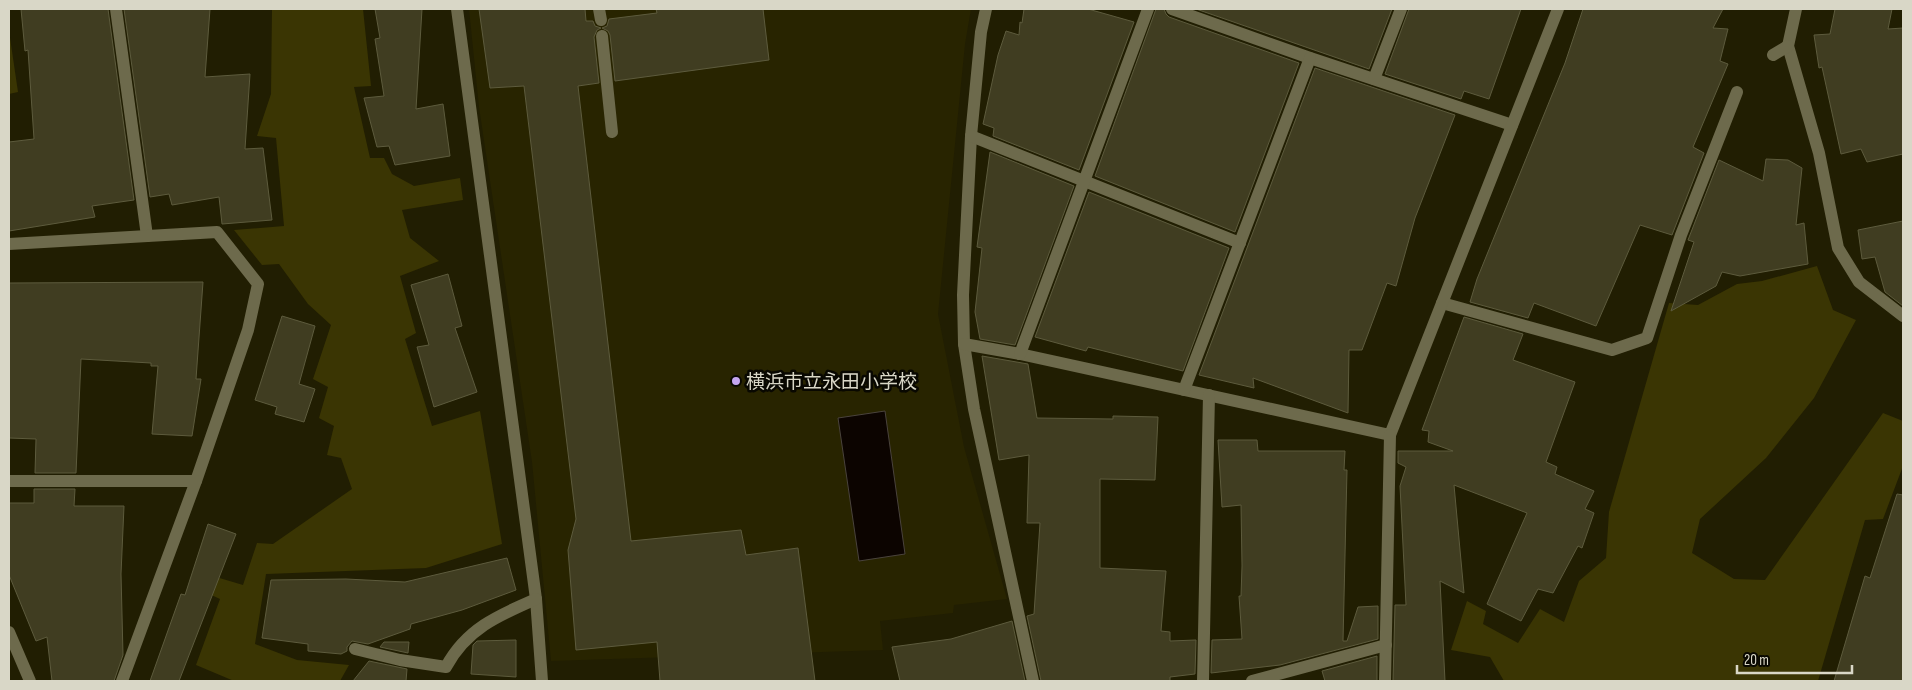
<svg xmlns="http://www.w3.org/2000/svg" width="1912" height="690" font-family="'Sofia Sans Condensed','Noto Sans JP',sans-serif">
<rect width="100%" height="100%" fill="#211e02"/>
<!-- built -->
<polygon fill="#282400" points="469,9 971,9 965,44 938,314 964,447 1007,599 954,605 953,613 880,621 883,650 551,661 532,462 479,107"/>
<!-- green -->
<g fill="#3a3503">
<polygon points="272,9 363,9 371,86 354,87 370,158 384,158 392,174 414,186 460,178 463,200 402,210 410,238 439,261 400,276 416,333 405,339 432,426 480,411 502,544 426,568 266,574 255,644 297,660 349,665 340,681 234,681 196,665 220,599 192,586 196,571 243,585 257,543 273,544 352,489 341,458 327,455 334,426 319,418 328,387 313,379 331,325 308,304 279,264 262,265 234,230 284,226 276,138 257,136 271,94"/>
<polygon points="9,31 18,92 9,94"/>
<polygon points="1817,266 1833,310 1856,320 1814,398 1766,458 1700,519 1692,553 1734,579 1765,580 1883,413 1903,421 1903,466 1883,519 1865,520 1818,681 1504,681 1490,657 1451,650 1467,601 1486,611 1483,624 1518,643 1540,609 1564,622 1579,581 1606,558 1609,512 1669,303 1698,305 1737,284 1762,281"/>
</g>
<!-- water -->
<polygon fill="#0c0400" stroke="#4a433c" points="885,411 905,554 859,561 838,418"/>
<!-- building -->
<g fill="#403d21" stroke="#5d5b3d">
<polygon points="21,9 108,9 134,200 92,206 95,217 9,231 9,142 34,139 28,50 25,51"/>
<polygon points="124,9 210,9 205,77 250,74 245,149 263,148 272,220 222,224 219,197 172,205 169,194 150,197"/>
<polygon points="375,9 422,9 416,109 443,104 450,156 395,165 389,146 377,147 364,98 384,96 375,39 380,38"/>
<polygon points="479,9 585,9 586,21 593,21 595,26 601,28 597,30 594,37 599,83 578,86 631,541 741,530 746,555 798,548 815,681 660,681 657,642 576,650 568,550 576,519 524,86 490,88"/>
<polygon points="656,9 763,9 769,60 615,81 610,35 608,31 602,28 607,26 609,19 657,13"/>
<polygon points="1024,9 1088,9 1134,22 1079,170 993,136 994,128 983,124 998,55 1006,31 1019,35 1020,22 1022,23"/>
<polygon points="1156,9 1164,9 1166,14 1169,17 1299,63 1235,232 1095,176"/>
<polygon points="1196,9 1392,9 1369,69"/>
<polygon points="1409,9 1521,9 1489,99 1464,91 1461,99 1385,74"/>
<polygon points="1583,9 1723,9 1713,28 1728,29 1720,61 1728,64 1693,147 1704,153 1672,235 1640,225 1596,326 1534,303 1528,318 1470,302 1477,279 1565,63"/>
<polygon points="1835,9 1892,9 1888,29 1903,28 1903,154 1867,162 1861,149 1841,154 1822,67 1819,68 1814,35 1830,34"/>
<polygon points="1315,68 1455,115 1415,218 1396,286 1387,283 1362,350 1349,350 1348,413 1253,378 1254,388 1199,375"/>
<polygon points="990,152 1074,186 1015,345 980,339 975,312 982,248 977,247"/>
<polygon points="1766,159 1788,160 1802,168 1796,225 1804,223 1808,264 1740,276 1722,272 1716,286 1671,311 1694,242 1688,240 1719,160 1763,181"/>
<polygon points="1089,192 1229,248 1183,371 1088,347 1086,351 1035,337"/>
<polygon points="1903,221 1903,306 1885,292 1875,257 1862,259 1858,230"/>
<polygon points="448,274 462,326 455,328 477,392 434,407 417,347 429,345 411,285"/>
<polygon points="203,282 196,379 201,379 192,436 152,434 158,366 151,366 151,363 81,359 76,473 35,473 36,439 9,438 9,283"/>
<polygon points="282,316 315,326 299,384 315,389 304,422 275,414 277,407 255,400"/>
<polygon points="1464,317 1523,334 1513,360 1575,382 1546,462 1557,467 1555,474 1594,491 1585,509 1594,513 1582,548 1578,546 1553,593 1538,589 1521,621 1487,604 1527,513 1454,485 1464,593 1440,581 1445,681 1393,681 1395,605 1406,605 1400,486 1406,467 1398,463 1398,451 1453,451 1428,442 1429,431 1422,430"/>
<polygon points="982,356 1028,364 1037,418 1113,419 1113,416 1158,417 1155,480 1100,479 1100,568 1166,571 1161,631 1170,632 1170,641 1196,640 1195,674 1170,677 1170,681 1041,681 1027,616 1034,614 1040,523 1027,523 1029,455 999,460"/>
<polygon points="1218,440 1257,440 1258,451 1345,451 1344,470 1347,470 1343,641 1347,641 1358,607 1378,606 1378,639 1280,665 1211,673 1212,640 1242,639 1239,596 1241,596 1242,566 1241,505 1222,507"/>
<polygon points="34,489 75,489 74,506 124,506 121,574 123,655 114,681 52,681 47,637 36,641 9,575 9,503 34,503"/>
<polygon points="1897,494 1903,495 1903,681 1834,681 1865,576 1870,578"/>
<polygon points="208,524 236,534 179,681 150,681 181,594 185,595"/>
<polygon points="507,558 516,590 462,610 411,624 410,629 368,644 352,641 347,647 347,651 341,654 308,651 308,644 262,638 271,580 346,579 405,582"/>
<polygon points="1012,621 1025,681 900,681 892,647 951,639"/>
<polygon points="516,640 516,677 471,674 473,645 477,641"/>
<polygon points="384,642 409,642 408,653 380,647"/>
<polygon points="1377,656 1377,681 1325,681 1322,671"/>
<polygon points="369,661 407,669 406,681 353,681"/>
</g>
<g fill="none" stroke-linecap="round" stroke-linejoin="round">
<!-- minor -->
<g stroke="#6d6a4c" stroke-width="12">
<polyline points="116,9 147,236"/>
<polyline points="457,9 536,599 542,681"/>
<polyline points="599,9 601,20"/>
<polyline points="986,9 981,32 971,136 963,295 964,344 974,409 1033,681"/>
<polyline points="1172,9 1310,58 1512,125"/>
<polyline points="1796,9 1788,46 1819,153 1838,248 1859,282 1903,316"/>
<polyline points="602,36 612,132"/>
<polyline points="1773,55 1788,46"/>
<polyline points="1374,79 1401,9"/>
<polyline points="971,136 1240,243"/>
<polyline points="9,244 217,232 258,284 248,330 196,481 122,681"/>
<polyline points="1442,303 1612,350 1647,338 1681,235 1737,92"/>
<polyline points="964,344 1020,354 1390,435 1558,9"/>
<polyline points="1020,354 1148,9"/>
<polyline points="1184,390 1310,58"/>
<polyline points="9,481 196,481"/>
<polyline points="9,632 30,681"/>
<path d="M 355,649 L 400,660 L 446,667 C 466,629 499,615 536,599"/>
<polyline points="1203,681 1209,395"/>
<polyline points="1252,681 1386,645"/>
<polyline points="1385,681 1390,435"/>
</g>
</g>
<!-- markers -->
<circle fill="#c5a6f0" stroke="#090801" stroke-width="2" cx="736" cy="381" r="5"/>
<g text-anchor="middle" stroke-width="5" stroke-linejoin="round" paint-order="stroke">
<!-- poi labels -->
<g font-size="19" fill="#d9d7c7" stroke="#090801" text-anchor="start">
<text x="746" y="388">横浜市立永田小学校</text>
</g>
</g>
<!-- border -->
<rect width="1912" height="690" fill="none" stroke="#d9d7c7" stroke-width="20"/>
<!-- scale -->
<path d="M1737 665v8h115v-8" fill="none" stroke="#d9d7c7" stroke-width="2.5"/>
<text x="1744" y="665" font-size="15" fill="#d9d7c7" stroke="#090801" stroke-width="4" paint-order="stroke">20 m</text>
</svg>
